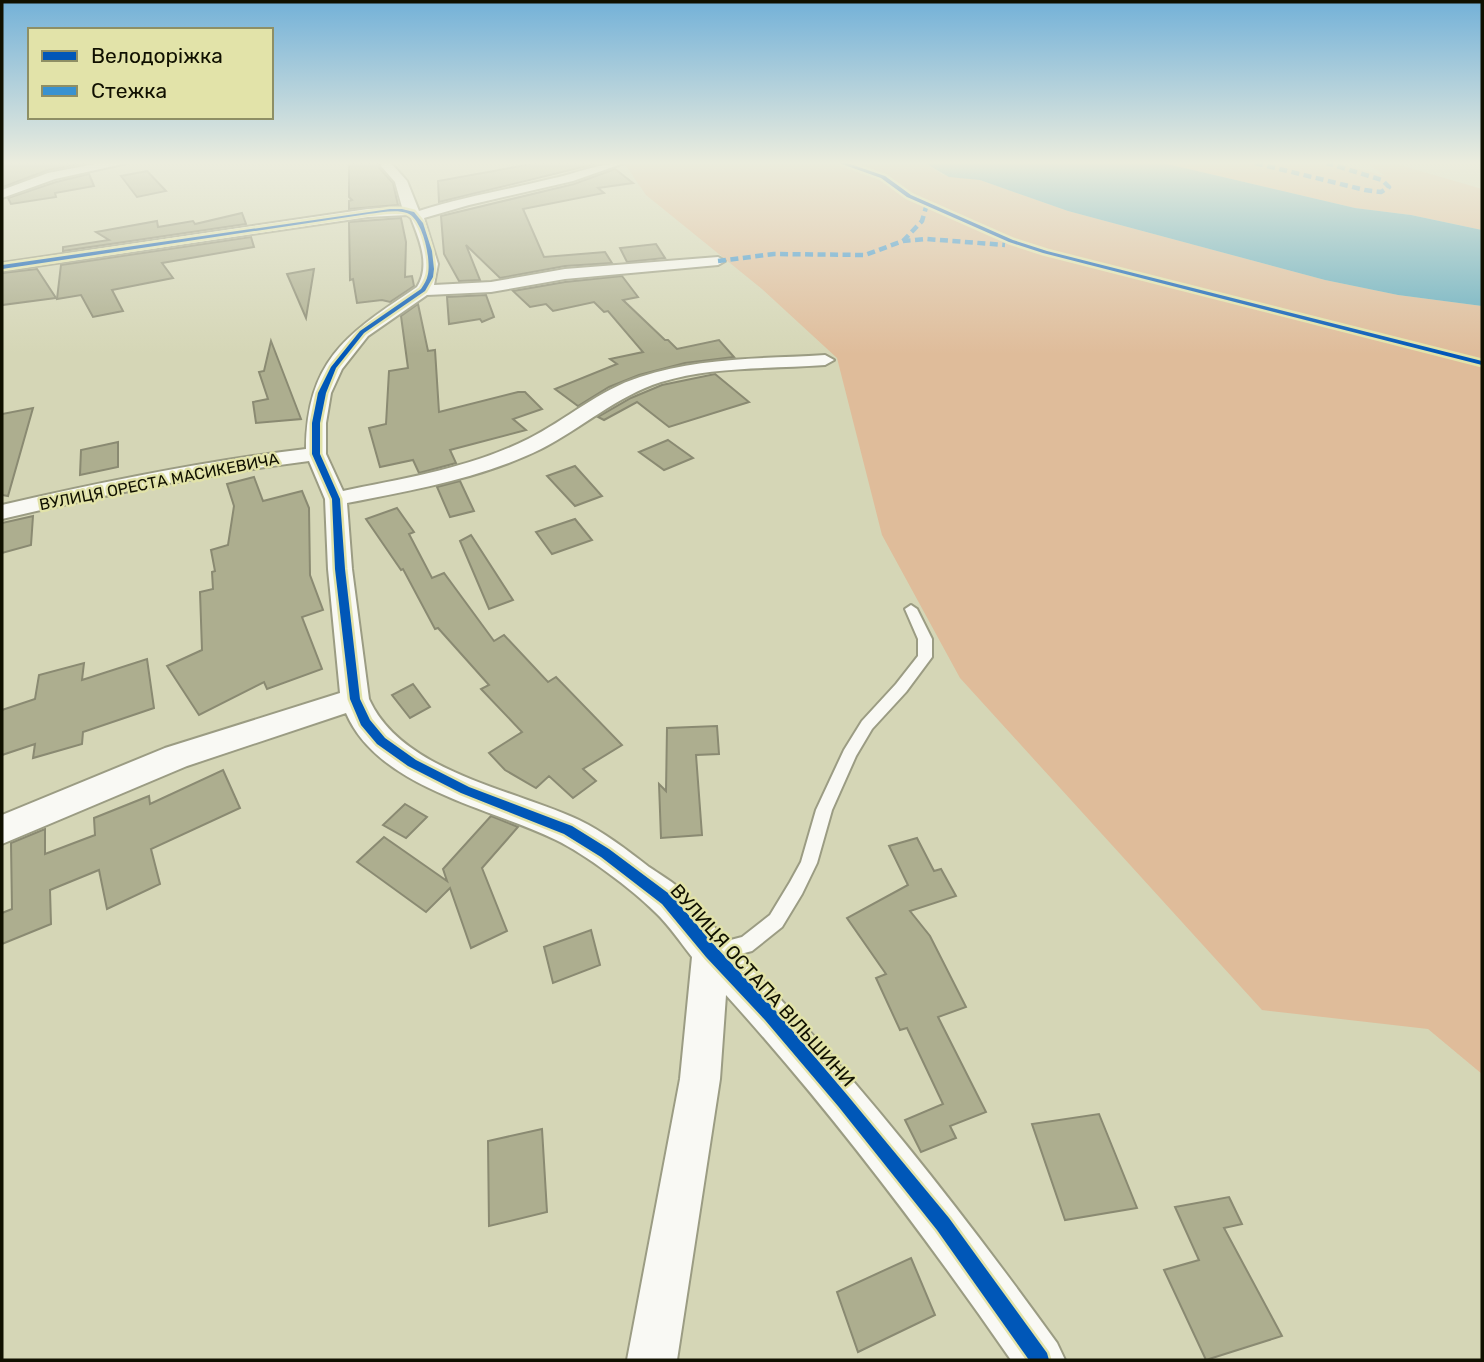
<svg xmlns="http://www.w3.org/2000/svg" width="1484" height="1362" font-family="Rubik,sans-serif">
<rect width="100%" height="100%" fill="#d5d6b6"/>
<!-- green -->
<g fill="#dfbc9a">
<polygon points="628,163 925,163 943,175 980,180 1068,211 1325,280 1398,295 1482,306 1482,1074 1428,1029 1262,1010 960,678 882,535 837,358 762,289 646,195 626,166"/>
<polygon points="1163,163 1337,163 1385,176 1366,163 1393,163 1482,189 1482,230 1411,215 1355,208"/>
</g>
<!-- water -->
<polygon fill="#65adc0" points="925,163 1163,163 1355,208 1411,215 1482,230 1482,306 1398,295 1325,280 1068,211 980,180 949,177"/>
<!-- building -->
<g fill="#adae8f" stroke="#8a8a72" stroke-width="2">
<polygon points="2,163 84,163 48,170 3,187"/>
<polygon points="349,163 380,163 379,168 393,183 398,205 349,209 349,201 352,200 349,197"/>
<polygon points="537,163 599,163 439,202 438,181"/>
<polygon points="615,169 633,183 598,188 604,193 523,209 544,257 605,252 612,263 565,266 500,278 466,245 480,280 459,281 444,254 441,216 574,184"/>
<polygon points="147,171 166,191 137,197 121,176"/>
<polygon points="89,174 94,186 55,193 56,197 11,204 8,198 56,182"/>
<polygon points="242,213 246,224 63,251 63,247 109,240 96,232 157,221 158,227 193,221 195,224"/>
<polygon points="401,218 406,242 405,277 412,276 414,286 390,302 382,300 357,303 353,279 350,280 349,222"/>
<polygon points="251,237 254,247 162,263 173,278 112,290 123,311 93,317 81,295 57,299 61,265"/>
<polygon points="656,244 665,258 627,262 620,248"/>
<polygon points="37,269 56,298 2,305 2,273"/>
<polygon points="314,269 306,318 287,274"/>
<polygon points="622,276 638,297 623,300 665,340 668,340 677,349 719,340 734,357 685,363 639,375 609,387 578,406 555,389 617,364 610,359 643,352 608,311 604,312 594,302 553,311 546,304 530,307 513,291 565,282"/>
<polygon points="486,295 494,317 482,322 480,319 449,324 447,297"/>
<polygon points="418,304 428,351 435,350 439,412 518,392 525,392 542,409 513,419 526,430 450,450 456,463 419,473 413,460 380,467 369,428 386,424 389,371 408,368 401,316"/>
<polygon points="271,341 301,419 256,423 253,402 268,399 259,372 264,371"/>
<polygon points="715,374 749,402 669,427 637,402 604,420 598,417 631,398 662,385"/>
<polygon points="33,408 8,496 2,495 2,414"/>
<polygon points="668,440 693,458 664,470 639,452"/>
<polygon points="118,442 118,467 80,475 81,450"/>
<polygon points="575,466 602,496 575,506 547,476"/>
<polygon points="254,477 263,501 302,491 309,508 310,575 323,610 302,617 322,669 267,689 264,682 199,715 167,666 202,650 200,592 213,589 212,572 215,571 211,550 228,545 234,506 227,484"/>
<polygon points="460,481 474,511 450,517 437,487"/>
<polygon points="397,508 414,532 409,534 432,578 444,573 494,641 504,635 548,682 556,677 622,745 583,769 596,781 573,798 549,776 536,788 505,770 489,753 522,732 481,689 489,685 438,628 435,629 403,569 401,570 366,519"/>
<polygon points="33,516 31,545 2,553 2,523"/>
<polygon points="575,519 592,540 552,554 536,532"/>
<polygon points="471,535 513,600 489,609 460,541"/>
<polygon points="147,659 154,708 83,732 82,744 33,758 35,744 2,755 2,710 35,699 39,675 84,663 82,680"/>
<polygon points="413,684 430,707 410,718 392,695"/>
<polygon points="717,726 719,754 696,755 702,835 661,838 659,784 666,791 667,728"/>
<polygon points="223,770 240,808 151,849 160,884 107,909 99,870 50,890 51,924 2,944 2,913 12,909 11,843 45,829 45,854 95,835 94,818 149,796 150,804"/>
<polygon points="405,804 427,817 406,838 383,825"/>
<polygon points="491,816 518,827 482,868 507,931 471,948 450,888 426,912 357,862 384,837 447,881 443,869"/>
<polygon points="917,838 934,871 941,869 956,896 910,911 930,936 966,1007 938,1017 986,1112 950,1126 956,1138 921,1152 905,1120 943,1104 907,1028 900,1030 876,978 886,974 847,918 908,885 889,846"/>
<polygon points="591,930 600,965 553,983 544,947"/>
<polygon points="1099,1114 1137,1208 1065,1220 1032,1124"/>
<polygon points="542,1129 547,1212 489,1226 488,1141"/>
<polygon points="1229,1197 1242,1224 1224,1228 1282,1336 1206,1360 1164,1270 1199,1260 1175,1207"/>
<polygon points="911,1258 935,1315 858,1352 837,1292"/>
</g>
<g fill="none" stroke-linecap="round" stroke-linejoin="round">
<!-- lane casing -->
<g stroke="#9b9c83" stroke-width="4">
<polygon id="lane" points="911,605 917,609 932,639 932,657 906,692 872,729 856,756 832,810 817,863 802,894 782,927 752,951 714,961 708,958 705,952 708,946 742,937 770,915 790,882 801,862 816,810 844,750 862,721 896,684 918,656 918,639 905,609"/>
</g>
<!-- street casing -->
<g stroke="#9b9c83" stroke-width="4">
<g id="street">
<polygon points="100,163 127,163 55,179 2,198 2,190 48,173"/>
<path d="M 383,163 L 391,163 L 407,181 L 419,211 C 462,197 506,190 550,179 C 575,174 598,163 624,163 L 573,181 L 469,205 L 424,218 L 438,264 L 434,285 L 491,282 L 565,269 L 718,257 L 725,261 L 718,265 L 565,279 L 491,292 L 427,295 L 368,336 L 342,369 L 331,393 L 326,423 L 326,454 L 343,491 C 406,478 470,468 528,439 C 566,420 599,390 640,377 C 699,357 763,359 825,355 L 834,360 L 825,365 C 771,369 713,366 661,382 C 617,396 582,428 541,449 C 480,479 413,490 347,503 L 352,569 L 369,699 C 402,772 513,789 579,820 C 604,832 627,850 649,867 C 659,874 670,880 679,888 C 703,911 723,939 746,963 C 860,1081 961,1210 1057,1343 L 1065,1360 L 1011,1360 C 923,1233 830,1110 726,995 L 720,1079 L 677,1360 L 627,1360 L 680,1079 L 692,957 C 680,942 669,925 655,912 C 632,889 585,854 556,840 C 489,807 378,788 346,713 L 187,766 L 2,844 L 2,815 L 165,748 L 340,693 L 328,569 L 325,499 L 309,461 C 205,474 103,495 2,519 L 2,505 C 102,482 203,461 306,449 C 307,358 349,333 417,287 C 431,265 419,239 411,218 L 407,215 L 368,217 L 2,271 L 2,263 L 368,209 L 402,207 L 395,182 L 381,166 Z"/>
</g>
</g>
<!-- lane -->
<use href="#lane" fill="#f9f9f4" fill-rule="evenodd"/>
<!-- street -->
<use href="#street" fill="#f9f9f4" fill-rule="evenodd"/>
<!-- quiet -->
<g stroke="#3892d0" stroke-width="4.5" stroke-dasharray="8 4.5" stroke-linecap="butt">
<polyline points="1255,163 1365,190 1381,192 1389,187 1382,180 1327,163"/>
<polyline points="903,241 922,221 927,204"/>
<polyline points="718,261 774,254 865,255 903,241 927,239 1005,245"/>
</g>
<!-- cycleway casing -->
<g stroke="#e2e3a9" stroke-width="5">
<g id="cycleway">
<polygon points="839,163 847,163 885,176 911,195 1013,240 1047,251 1482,361 1482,365 1043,253 1009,242 907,197 881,178"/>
<path d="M 390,209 L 402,209 L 414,212 L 423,223 L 432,251 L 434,269 L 433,277 L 425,291 L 364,333 L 336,368 L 326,393 L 320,423 L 320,454 L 340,499 L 345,569 L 360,699 L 370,720 L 385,738 L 416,760 L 469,787 L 572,826 L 609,849 L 672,896 L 716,947 L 775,1010 L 848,1096 L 949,1218 L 1047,1353 L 1049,1360 L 1029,1360 L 937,1230 L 838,1106 L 765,1020 L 706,957 L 662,904 L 601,857 L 564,834 L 461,793 L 408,766 L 377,744 L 361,725 L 350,699 L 335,569 L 332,499 L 312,454 L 312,423 L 318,393 L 331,367 L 360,331 L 421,289 C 424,284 427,280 428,274 C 431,259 423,219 407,213 C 395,209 380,213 368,214 L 2,269 L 2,265 Z"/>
</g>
</g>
<!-- cycleway -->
<use href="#cycleway" fill="#0057b8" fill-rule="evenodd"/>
</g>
<!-- sky -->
<linearGradient id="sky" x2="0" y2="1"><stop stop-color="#73b1d8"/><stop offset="0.46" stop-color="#ecedde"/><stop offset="1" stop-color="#ecedde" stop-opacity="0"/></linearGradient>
<rect width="1484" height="354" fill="url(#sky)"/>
<g text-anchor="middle" stroke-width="5" stroke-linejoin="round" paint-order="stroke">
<!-- far-street labels -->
<g font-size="16" fill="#101000" stroke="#e2e3a9">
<text transform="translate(159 481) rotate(-11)" y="6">ВУЛИЦЯ ОРЕСТА МАСИКЕВИЧА</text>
</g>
<!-- street labels -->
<g font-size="19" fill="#101000" stroke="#e2e3a9">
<text transform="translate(763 985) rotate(48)" y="7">ВУЛИЦЯ ОСТАПА ВІЛЬШИНИ</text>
</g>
</g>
<!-- border -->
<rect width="1484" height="1362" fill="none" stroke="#101000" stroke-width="7"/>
<!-- legend -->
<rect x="28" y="28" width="245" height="91" fill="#e2e3a9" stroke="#8e8f65" stroke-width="2"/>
<rect x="42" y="51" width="35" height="10" fill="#0057b8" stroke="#8e8f65" stroke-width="2"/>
<text x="91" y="63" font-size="21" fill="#101000">Велодоріжка</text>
<rect x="42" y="86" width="35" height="10" fill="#3892d0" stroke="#8e8f65" stroke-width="2"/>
<text x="91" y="98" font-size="21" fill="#101000">Стежка</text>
</svg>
